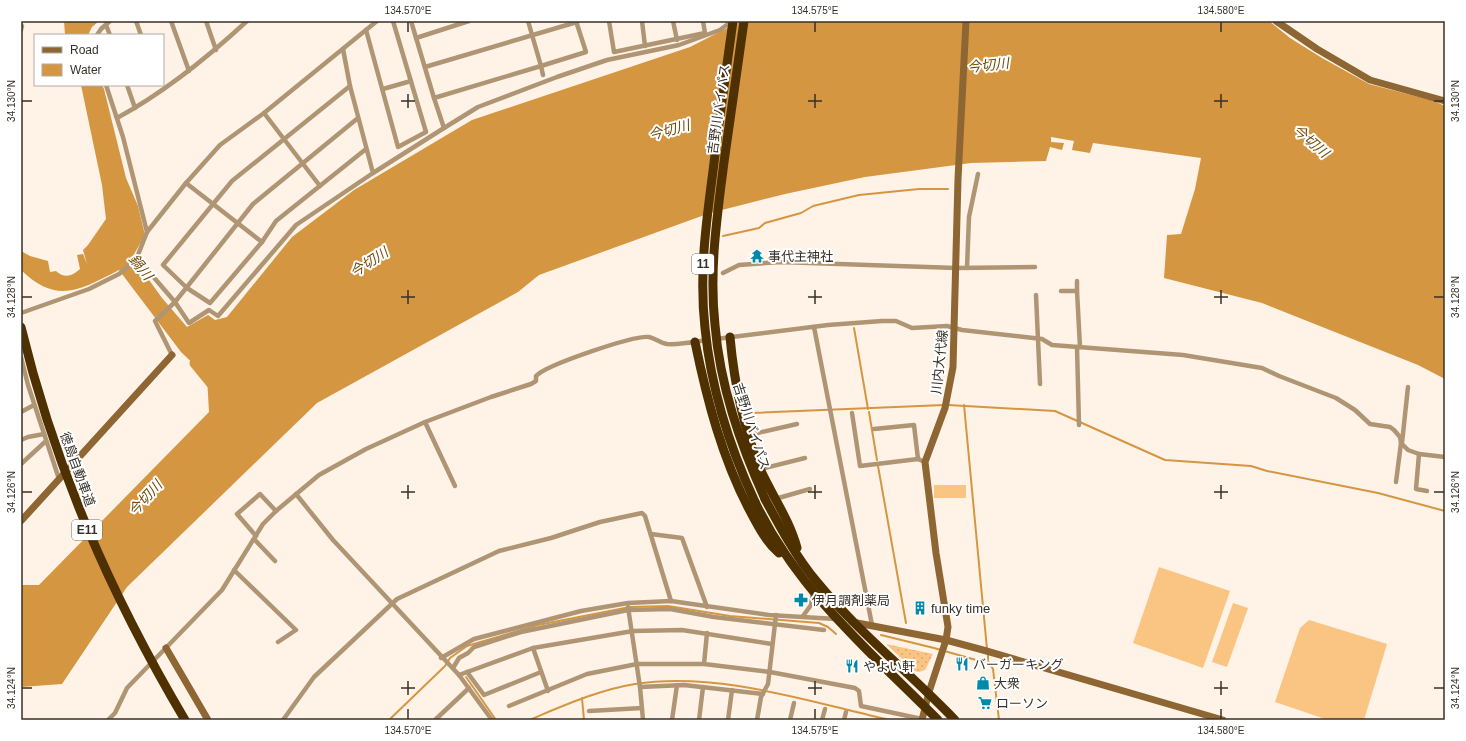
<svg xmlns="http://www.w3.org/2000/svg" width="1466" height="741" font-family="Helvetica,'Noto Sans JP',sans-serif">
<defs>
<pattern id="park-dots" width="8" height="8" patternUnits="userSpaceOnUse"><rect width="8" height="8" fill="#fac482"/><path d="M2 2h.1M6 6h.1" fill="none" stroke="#d7a970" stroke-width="1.8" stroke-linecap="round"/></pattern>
</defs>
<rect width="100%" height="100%" fill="#fef3e6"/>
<!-- grass -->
<g fill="#fac482">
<rect x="934" y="485" width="32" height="13"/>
<polygon points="1159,567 1230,591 1203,668 1133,643"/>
<polygon points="1233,603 1248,608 1227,667 1212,662"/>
<polygon points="1309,620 1387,644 1364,720 1328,720 1275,702 1300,628"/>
</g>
<!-- park -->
<polygon fill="url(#park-dots)" points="886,644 933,654 925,670 919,672 915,671"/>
<!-- water -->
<g fill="#d59642">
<polygon points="64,21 99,21 92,27 88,35 65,35"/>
<path d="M 741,21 L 1269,21 L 1290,38 L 1322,58 L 1369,84 L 1434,101 L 1445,106 L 1445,379 L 1418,365 L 1262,303 L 1164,278 L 1167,235 L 1181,234 L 1195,189 L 1201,158 L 1093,143 L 1090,153 L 1072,150 L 1074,141 L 1051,137 L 1051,142 L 1064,143 L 1062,150 L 1050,147 L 1046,161 L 971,163 L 865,177 L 785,194 L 710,213 L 539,275 L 518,292 L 317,403 L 127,587 L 62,684 L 21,687 L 21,585 L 39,585 L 209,412 L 207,377 L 181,352 L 119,270 C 80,290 57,305 21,270 L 21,251 L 30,256 L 48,261 L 50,272 L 56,271 C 65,279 72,276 80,269 L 77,255 L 83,254 L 87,264 L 83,250 L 88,245 L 106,219 L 102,185 L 81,85 L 102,85 L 104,89 L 126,178 L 138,206 L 145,235 L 133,256 L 134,259 L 162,298 L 187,327 L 208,315 L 215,320 L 227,317 L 292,237 L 354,190 L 472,120 L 690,47 Z"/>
</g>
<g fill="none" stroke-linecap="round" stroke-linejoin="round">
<!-- stream -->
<g stroke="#d59642" stroke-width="2">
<polyline points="723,236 759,228 765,223 801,213 813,206 859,195 919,189 948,189"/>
<polyline points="854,328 868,409"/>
<polyline points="948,405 1055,411 1165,460 1251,466 1267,471 1378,493 1445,511"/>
<polyline points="964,405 987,649"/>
<polyline points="869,412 877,460"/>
<polyline points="751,413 944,405"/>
<polyline points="878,466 906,623"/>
<polyline points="881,635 934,648 990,664"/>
<polyline points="988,653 988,661 993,669 999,720"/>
<polyline points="466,677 496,720"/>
<polyline points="582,698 584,720"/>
<polyline points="389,720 445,666 450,658 467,646 538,625 630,607 668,606 730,616 819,623 828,627 836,634"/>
<path d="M 529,720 C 563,706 598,690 635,684 C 718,671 810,702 890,720"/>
</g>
<!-- river -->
<polyline stroke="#d59642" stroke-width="11" points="195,363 217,390"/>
<!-- street -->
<g stroke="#b09574" stroke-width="4.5">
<polyline points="136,21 141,35"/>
<polyline points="171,21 189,71"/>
<polyline points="206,21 216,50"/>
<polyline points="411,21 434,98 541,66 528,21"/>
<polyline points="609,21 614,52 705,33 703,21"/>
<polyline points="642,21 645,46"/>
<polyline points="673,21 677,40"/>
<polyline points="21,25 22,26 21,30"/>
<polyline points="106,25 110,35"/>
<polyline points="366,30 398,147 426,132 393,21"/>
<polyline points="97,35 101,29 110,21"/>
<polyline points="416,38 469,21"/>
<polyline points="425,67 577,22"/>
<polyline points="543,75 541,66 586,52 576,21"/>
<polyline points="106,85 123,137 147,232"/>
<polyline points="127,85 135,108"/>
<polyline points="350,86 232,181 163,265 187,288 210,303 262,242 276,221 366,149"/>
<polyline points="383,89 411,81"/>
<polyline points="264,113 320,186"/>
<path d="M 117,118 C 165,92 207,58 247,21"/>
<polyline points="444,128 478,107 557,77 607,60 679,45 720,30 732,21"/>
<polyline points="373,173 444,128 434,98"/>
<polyline points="186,183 262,242"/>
<polyline points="138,259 175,302 189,323 209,310 218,316 296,225 373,173 350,86 343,49"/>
<polyline points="967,268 969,217 978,174"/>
<polyline points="723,273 739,265 780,262 956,268 1035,267"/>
<polyline points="1077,281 1077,291"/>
<polyline points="1061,291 1077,291 1080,347"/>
<polyline points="1036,295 1040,384"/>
<polyline points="21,313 89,289 119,274 136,260 147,232 186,183 220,145 264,113 377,21"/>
<polyline points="814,327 872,625"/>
<polyline points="716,339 828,325 882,321 896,321 912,328 947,326 962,330 1042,339 1052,345 1183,355 1262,368 1279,376 1336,398 1355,410 1370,424 1390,427 1394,430 1400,437 1401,443 1408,450 1419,454 1445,457"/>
<polyline points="1077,347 1079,425"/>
<polyline points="172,355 155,321 175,302 253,204 358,118"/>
<polyline points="21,357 28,385 59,479"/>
<polyline points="21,412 34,405"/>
<polyline points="852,413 860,466 918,459 925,462"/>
<polyline points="425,422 455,486"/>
<polyline points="874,429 914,425 918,459"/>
<polyline points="749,435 797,424"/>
<polyline points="21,440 28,437 44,434"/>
<polyline points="1402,443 1408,387"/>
<polyline points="1419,454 1416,489 1427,491"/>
<polyline points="21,464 46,441"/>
<polyline points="761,469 805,458"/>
<polyline points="1396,482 1401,443"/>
<polyline points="296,494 333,540 459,675 492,720"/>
<polyline points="775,499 810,489"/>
<polyline points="651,534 682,538 707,607"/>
<polyline points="256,536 237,514 260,494 276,511"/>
<polyline points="254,539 275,561"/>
<polyline points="234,570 296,630 278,642"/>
<polyline points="628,607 640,687 643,720"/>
<polyline points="803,616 811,605 813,593"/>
<polyline points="707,633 704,664 770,672 855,688 859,691 861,706 922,719"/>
<polyline points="533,648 548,691"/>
<polyline points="441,658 474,639 581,611 628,603 671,601 769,615 836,619"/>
<polyline points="453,668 459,658 468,653 474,647 521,632 628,610 670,609 714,617 824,630"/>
<polyline points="467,672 484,695 541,672"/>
<polyline points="459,675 533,648 633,631 682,630 772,644"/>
<polyline points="640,687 684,685 763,694"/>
<polyline points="509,706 587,674 637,664 704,664"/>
<polyline points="589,711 642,708"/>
<path d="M 108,720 L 115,713 L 127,688 L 222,590 L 263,524 L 276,511 L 319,475 L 366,449 L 425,422 L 491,397 L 531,384 L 536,381 L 536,376 C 546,365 634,335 649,337 C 655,338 660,343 667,344 C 679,345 694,342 707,340"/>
<polyline points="283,720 314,677 397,599 499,551 551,538 600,522 642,513 645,516 671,601"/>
<polyline points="435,720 469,688"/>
<polyline points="672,720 677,685"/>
<polyline points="699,720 703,687"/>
<polyline points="728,720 732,690"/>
<polyline points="757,720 761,697 768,684 776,615"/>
<polyline points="790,720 794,703"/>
<polyline points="822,720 825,709"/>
<polyline points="844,720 846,712"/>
</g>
<!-- secondary -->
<g stroke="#8e6633" stroke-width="7">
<polyline points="1276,21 1317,49 1370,80 1445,101"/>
<polyline points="21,521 172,355"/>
<polyline points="852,622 946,640 983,650 1223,720"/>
<polyline points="166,648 208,720"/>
<polyline points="922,720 929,692 946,640 948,627 936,553 925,462 945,408 953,367 958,179 966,21"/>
</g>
<!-- highway -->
<g stroke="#4f3000" stroke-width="9">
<path d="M 730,337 C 734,381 744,430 761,471 C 773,497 790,521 797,548"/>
<path d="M 695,342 C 707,400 722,458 750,511 C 758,526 766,542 779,553"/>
<path d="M 765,499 C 780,527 796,557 817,582 C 858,632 910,673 955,720"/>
<path d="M 755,502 C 798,591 869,651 938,720"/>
</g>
<!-- highway-bridge -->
<g stroke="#4f3000" stroke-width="9">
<path d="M 733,21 C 726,71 719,121 713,171 C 706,223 699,275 705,328 C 711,389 729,446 755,502"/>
<path d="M 744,21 C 737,68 731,115 724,162 C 717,217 709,270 715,325 C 720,386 740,443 765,499"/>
<path d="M 21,327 C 55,468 111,595 185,720"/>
</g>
</g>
<!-- ticks -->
<path fill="none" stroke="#373028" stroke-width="1.5" d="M 408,22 L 408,32M 815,22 L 815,32M 1221,22 L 1221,32M 408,94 L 408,108M 815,94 L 815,108M 1221,94 L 1221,108M 22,101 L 32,101M 401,101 L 415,101M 808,101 L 822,101M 1214,101 L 1228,101M 1434,101 L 1444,101M 408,290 L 408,304M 815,290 L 815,304M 1221,290 L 1221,304M 22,297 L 32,297M 401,297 L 415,297M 808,297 L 822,297M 1214,297 L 1228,297M 1434,297 L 1444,297M 408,485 L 408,499M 815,485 L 815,499M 1221,485 L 1221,499M 22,492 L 32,492M 401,492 L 415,492M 808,492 L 822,492M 1214,492 L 1228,492M 1434,492 L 1444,492M 408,681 L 408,695M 815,681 L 815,695M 1221,681 L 1221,695M 22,688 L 32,688M 401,688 L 415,688M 808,688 L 822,688M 1214,688 L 1228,688M 1434,688 L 1444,688M 408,709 L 408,719M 815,709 L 815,719M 1221,709 L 1221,719"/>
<!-- icons -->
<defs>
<g id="temple-bare" transform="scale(1.08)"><path d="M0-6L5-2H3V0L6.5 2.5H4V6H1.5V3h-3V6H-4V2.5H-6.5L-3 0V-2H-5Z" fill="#0089a9" stroke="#fff" stroke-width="2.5" paint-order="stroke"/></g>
<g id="pharmacy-bare" transform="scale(1.08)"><path d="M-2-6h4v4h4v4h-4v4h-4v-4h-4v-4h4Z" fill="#0089a9" stroke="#fff" stroke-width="2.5" paint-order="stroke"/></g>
<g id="building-bare" transform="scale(1.08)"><path d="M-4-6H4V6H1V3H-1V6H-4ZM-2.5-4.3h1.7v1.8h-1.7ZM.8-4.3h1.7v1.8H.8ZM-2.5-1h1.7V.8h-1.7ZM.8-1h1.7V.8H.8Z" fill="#0089a9" stroke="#fff" stroke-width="2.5" paint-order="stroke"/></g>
<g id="restaurant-bare" transform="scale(1.08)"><path d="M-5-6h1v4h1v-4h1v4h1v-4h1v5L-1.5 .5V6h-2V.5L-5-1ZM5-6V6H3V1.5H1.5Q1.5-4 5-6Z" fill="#0089a9" stroke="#fff" stroke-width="2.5" paint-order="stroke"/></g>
<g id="shop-bare" transform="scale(1.08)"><path d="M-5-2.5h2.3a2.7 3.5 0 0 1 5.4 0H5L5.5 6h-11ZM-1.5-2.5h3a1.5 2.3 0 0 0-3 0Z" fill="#0089a9" stroke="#fff" stroke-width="2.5" paint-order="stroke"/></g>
<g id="supermarket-bare" transform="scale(1.08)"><path d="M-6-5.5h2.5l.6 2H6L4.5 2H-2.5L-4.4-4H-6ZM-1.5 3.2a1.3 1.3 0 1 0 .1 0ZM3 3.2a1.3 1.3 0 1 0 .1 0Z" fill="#0089a9" stroke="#fff" stroke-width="2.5" paint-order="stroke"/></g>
</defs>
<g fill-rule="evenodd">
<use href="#temple-bare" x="757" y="256"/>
<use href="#pharmacy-bare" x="801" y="600"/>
<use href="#building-bare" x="920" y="608"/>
<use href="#restaurant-bare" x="962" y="664"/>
<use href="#restaurant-bare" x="852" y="666"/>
<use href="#shop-bare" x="983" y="683"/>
<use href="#supermarket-bare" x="985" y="703"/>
</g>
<g text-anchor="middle" stroke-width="4" stroke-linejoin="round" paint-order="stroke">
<!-- shield labels -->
<g fill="#fff" stroke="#736e68" stroke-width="1">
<rect x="692" y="254" width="22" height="20" rx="3"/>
<rect x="72" y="520" width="30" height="20" rx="3"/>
</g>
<g font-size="12" font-weight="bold" fill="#373028">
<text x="703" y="268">11</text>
<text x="87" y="534">E11</text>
</g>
<!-- street labels -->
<g font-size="13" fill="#373028" stroke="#fff">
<text transform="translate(718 109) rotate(-82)" y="5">吉野川バイパス</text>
<text transform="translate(939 362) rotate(-84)" y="5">川内大代線</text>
<text transform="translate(752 426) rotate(72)" y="5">吉野川バイパス</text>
<text transform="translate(78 469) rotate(70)" y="5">徳島自動車道</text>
</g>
<!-- poi labels -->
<g font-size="13" fill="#373028" stroke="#fff" text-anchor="start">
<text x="768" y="261">事代主神社</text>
<text x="812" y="605">伊月調剤薬局</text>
<text x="931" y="613">funky time</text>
<text x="973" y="669">バーガーキング</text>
<text x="863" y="671">やよい軒</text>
<text x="994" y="688">大衆</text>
<text x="996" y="708">ローソン</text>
</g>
<!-- water labels -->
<g font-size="14" font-style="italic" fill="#734a07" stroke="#fff">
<text transform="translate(988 65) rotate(-6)" y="5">今切川</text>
<text transform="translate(669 130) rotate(-15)" y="5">今切川</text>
<text transform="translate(1311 141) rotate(41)" y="5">今切川</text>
<text transform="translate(369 262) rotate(-33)" y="5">今切川</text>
<text transform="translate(141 267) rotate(51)" y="5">鍋川</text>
<text transform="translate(145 498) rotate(-48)" y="5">今切川</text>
</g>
</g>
<!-- border -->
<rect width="1466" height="741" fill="none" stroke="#ffffff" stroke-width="44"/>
<!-- legend -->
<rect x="34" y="34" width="130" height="52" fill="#ffffff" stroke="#afaca9"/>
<rect x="42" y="47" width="20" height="6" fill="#8e6633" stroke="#afaca9"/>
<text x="70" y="54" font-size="12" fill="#373028">Road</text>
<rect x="42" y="64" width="20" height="12" fill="#d59642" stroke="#afaca9"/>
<text x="70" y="74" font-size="12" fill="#373028">Water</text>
<rect x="22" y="22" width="1422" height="697" fill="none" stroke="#373028" stroke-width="1.5"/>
<g font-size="10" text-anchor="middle" fill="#373028">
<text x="408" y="14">134.570°E</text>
<text x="815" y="14">134.575°E</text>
<text x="1221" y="14">134.580°E</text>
<text transform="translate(11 101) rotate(-90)" y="4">34.130°N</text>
<text transform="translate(1455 101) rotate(-90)" y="4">34.130°N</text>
<text transform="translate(11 297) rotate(-90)" y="4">34.128°N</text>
<text transform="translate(1455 297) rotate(-90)" y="4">34.128°N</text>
<text transform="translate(11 492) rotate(-90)" y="4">34.126°N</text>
<text transform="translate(1455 492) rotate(-90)" y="4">34.126°N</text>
<text transform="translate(11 688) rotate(-90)" y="4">34.124°N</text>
<text transform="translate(1455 688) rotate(-90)" y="4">34.124°N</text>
<text x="408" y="734">134.570°E</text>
<text x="815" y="734">134.575°E</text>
<text x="1221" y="734">134.580°E</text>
</g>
</svg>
